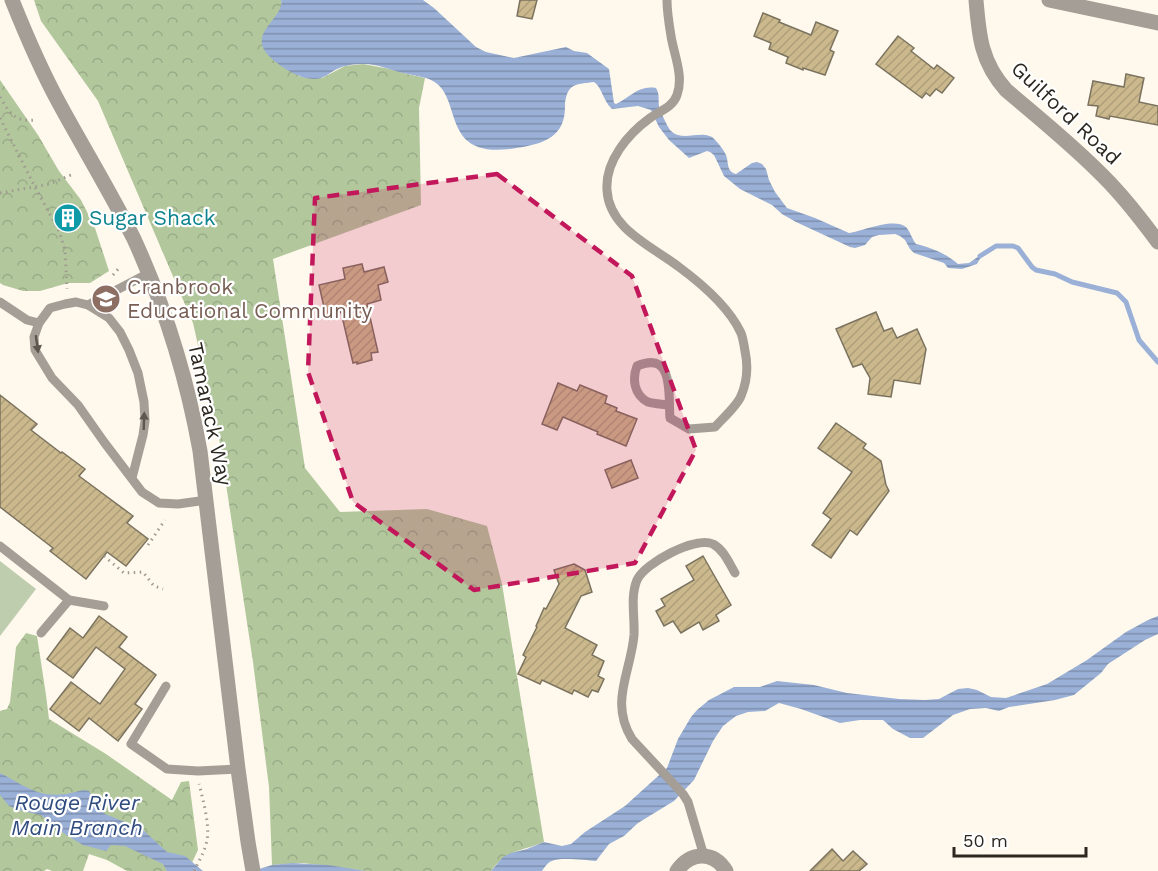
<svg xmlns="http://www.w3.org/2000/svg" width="1158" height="871" font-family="'Work Sans',sans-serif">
<defs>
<pattern id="forest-crowns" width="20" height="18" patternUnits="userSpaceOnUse" patternTransform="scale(1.5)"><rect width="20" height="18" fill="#b3c79d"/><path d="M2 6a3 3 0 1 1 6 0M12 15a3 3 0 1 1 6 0" fill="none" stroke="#9aab87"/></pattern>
<pattern id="water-rules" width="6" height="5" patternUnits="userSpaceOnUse" patternTransform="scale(1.5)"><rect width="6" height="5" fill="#9ab0d7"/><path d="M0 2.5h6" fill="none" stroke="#7e8fae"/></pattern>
<pattern id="building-hatch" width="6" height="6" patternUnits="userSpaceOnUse" patternTransform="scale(1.5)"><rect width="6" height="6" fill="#cbb98d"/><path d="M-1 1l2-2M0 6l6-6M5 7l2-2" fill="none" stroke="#ae9f79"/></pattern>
</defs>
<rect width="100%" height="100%" fill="#fef9ec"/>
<!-- forest -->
<g fill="url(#forest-crowns)">
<path d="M 34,0 L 281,0 L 281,8 L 268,55 L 299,76 L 306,78 L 322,78 L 345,66 L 363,64 L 390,69 L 407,74 L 425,78 L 419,108 L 421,205 L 273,259 L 305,468 L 340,512 L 427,509 L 487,526 L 502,584 L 544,842 C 522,851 506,850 491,871 L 366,871 L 303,863 L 272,865 L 269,787 L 253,662 L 219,438 L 193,323 L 98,101 L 41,21 Z"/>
<polygon points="0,80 38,135 59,171 81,200 95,228 109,271 90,283 68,283 40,291 23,291 3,285 0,283"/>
<polygon points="26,633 37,636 46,695 49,719 106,754 172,800 181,782 189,781 198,850 188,871 127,871 107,860 89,854 83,871 52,871 47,869 44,871 0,871 0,711 7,709 10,702 16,647"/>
</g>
<!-- pitch -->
<polygon fill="#becdad" points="0,561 36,589 0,636"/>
<!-- water -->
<g fill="url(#water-rules)">
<path d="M 281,0 L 423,0 L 434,8 L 476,47 L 486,52 L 514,58 L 566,47 L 574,51 L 587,53 L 609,69 L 614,103 L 616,104 C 631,97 638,85 656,88 C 660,95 658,99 659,106 C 660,111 668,128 671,131 C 683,142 699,130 712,137 C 716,140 724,150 726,155 C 729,163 726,171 736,174 L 752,163 L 757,162 L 762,164 L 766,169 L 769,180 L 775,192 L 787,208 L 815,218 L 849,233 C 862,231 894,217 906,227 C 910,231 912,239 916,244 C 932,248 945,253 958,264 L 969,263 L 979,256 L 981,257 L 977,264 L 962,269 L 948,268 L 944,263 L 914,253 L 910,249 L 905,240 L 900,236 L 895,234 L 879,235 L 872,237 L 865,245 L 855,248 L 850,247 L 796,222 L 782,214 L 772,205 L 740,189 L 724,176 L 714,155 L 710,152 L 707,151 L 689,158 L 669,140 L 659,127 L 651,110 L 638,106 L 612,109 C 603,101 602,87 594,82 C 587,83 577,83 572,87 C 567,91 566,97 565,103 C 565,109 565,115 563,121 C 556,143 530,146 510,149 C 435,158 467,90 426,78 C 419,76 411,75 403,73 C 390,70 378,64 364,64 C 355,64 345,65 337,69 C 332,71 327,76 321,78 C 304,83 280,67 269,56 C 246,33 285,18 281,0 Z"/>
<path d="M 1158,616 L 1158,634 L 1145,640 L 1108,664 L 1101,673 L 1074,695 L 1055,700 L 1009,707 L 999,711 L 986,708 L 970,709 L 953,715 L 923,738 L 910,738 L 893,729 L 883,720 L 860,720 L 840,723 L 801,709 L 779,703 L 765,711 L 748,712 L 736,716 L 723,726 L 713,741 L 694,780 L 674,801 L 638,823 L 624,836 L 609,844 L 596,861 C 586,860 559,857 552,861 C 548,862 544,868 542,871 L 491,871 L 503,857 L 511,853 L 527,849 L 544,842 L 562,846 L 571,844 L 585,832 L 625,806 L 667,768 L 678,739 L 691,717 L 697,710 L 709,700 L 734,687 L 760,687 L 777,681 L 814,685 L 847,693 L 899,699 L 925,700 L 939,699 L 958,689 L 968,688 L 977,690 L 991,697 L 1006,698 L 1047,684 L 1087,660 L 1126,632 L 1148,620 Z"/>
<path d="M 0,773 C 14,780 33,793 47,794 C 55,795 63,795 71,793 C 78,792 82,789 89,791 L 98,806 L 105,814 L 142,829 L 167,852 L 185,856 L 203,871 L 167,871 L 163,864 L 125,846 L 111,845 L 106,851 L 83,845 L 66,835 L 41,815 L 19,810 L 9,806 L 0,795 Z"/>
<polygon points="292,863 328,865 366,871 252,871 272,865"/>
</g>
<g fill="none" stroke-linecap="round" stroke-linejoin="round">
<!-- stream -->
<polyline stroke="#9ab0d7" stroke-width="5" points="980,256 996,246 1013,246 1018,248 1032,267 1036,270 1055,274 1072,282 1117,293 1126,302 1139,340 1158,362"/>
</g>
<!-- building -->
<g fill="url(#building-hatch)" stroke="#7b735f" stroke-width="1.5">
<polygon points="520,0 537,0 532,19 517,16"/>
<polygon points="763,13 780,20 779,22 811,35 816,22 838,31 830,50 834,52 825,75 803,68 803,70 786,63 788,57 769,49 771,43 754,36"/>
<polygon points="898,36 914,48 911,51 934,69 937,65 954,78 942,93 936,89 930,96 926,93 922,98 876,64"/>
<polygon points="1126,74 1144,78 1139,102 1158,106 1158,125 1110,116 1109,119 1096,116 1098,106 1088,105 1093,81 1124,87"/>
<polygon points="69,205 80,223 66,231 55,214"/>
<polygon points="362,264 364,272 384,267 388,282 378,285 381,300 367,304 378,352 371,353 372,360 357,364 357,362 353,363 341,312 326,316 319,285 345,279 343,268"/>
<polygon points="876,312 884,331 892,328 897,338 917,329 926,349 920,384 894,380 891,397 868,394 870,378 862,364 853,367 836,329"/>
<polygon points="558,383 577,391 580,385 607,396 605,403 617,408 616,411 637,419 626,446 597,434 598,432 563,417 557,430 542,424"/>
<polygon points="0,395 37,424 31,430 61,453 62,452 85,469 79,476 133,516 127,523 148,539 126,566 107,552 86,579 50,551 53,548 0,507"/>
<polygon points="836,423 866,444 863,448 881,461 886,485 889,491 857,535 850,530 831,558 812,545 831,519 823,513 852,472 818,448"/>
<polygon points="631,460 638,478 612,488 605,470"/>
<polygon points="703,556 731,605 716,615 719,621 703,630 699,622 681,633 673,621 664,626 656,611 665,606 661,599 694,580 686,566"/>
<polygon points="574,564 585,570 592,592 581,596 565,628 597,645 592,655 604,661 598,676 604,679 598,692 592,690 588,697 574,690 572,694 542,680 540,684 518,674 526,657 523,655 537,627 536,626 544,608 546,609 559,584 554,570"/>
<polygon points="99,616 127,637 119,647 156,675 135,704 142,709 118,741 89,718 79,731 50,709 71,682 100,704 125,669 96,647 73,678 47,659 70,628 83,638"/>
<polygon points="832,849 843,861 853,851 867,864 859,871 810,871"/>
</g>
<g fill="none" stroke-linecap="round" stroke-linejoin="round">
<!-- path -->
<g stroke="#9e9a8f" stroke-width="3" stroke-dasharray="1.5 4.5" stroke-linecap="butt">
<path d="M 0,97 C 10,114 15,122 36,120"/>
<polyline points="0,118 35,187 59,231 65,250 67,289"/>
<polyline points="0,193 50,184 73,174"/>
<polyline points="113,275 120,267"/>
<polyline points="148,545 165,520"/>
<polyline points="104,556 124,573 143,572 154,586 163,589"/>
<path d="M 194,871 C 199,861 205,851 207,840 C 210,826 203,799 199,784"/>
</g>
<!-- lane -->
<g stroke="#a49e96" stroke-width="9">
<path d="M 667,0 C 667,12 669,24 671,36 C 674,55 684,76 677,95 C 673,107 660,111 650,118 C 628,134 605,161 607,190 C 609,229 652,246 679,267 C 702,284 729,307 741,333 C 743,338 744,345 745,351 C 748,365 747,382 741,396 C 737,406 722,419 715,427 L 689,429 L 670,418 C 668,396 675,350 637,366 C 632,379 634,395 648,402 C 654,404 662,404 669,405"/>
<polyline points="0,302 27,320 39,323"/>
<polyline points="88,305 149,273"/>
<polyline points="132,478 143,435 145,421 144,402 138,373 129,350 120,332 109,318 88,305 76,302 65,304 50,308 39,323 34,337 35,350 52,378 78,405 104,442 142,492 159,503 178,504 207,500"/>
<polyline points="0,546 69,600 104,606"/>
<polyline points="41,633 69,600"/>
<polyline points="166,686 131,744 167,769 198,771 238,769"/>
<path d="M 704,856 L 688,802 L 683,794 L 632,739 C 609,702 631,672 634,635 C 635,617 630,597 637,580 C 645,563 695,536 713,544 C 724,550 729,563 735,573"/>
</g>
<!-- street -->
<g stroke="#a49e96" stroke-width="15">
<path d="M 12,0 C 26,35 41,70 59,103 C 84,149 111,193 134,239 C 165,307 187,378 200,451 L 238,769 L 248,842 L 253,871"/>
<path d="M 976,0 C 979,36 981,62 1006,90 C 1039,118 1074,146 1104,177 C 1124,197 1141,219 1158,242"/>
<polyline points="1049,0 1158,23"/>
<path d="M 677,871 C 690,852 713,850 726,871"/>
</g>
</g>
<!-- one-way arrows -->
<defs><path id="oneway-solid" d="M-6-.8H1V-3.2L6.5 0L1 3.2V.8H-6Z" transform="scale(1.5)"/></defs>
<g fill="#5c574f">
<use href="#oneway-solid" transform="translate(37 344) rotate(82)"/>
<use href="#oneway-solid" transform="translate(144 421) rotate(-88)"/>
</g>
<!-- marked area -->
<path fill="#c2185b" fill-opacity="0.2" stroke="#c2185b" stroke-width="4.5" stroke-dasharray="12 8" stroke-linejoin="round" d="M 497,174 L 632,276 L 696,450 L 635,563 L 474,590 L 353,502 L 308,372 L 315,198 Z"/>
<!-- icons -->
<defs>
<g id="building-disc" transform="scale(1.5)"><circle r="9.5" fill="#0f9aa8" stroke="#fff"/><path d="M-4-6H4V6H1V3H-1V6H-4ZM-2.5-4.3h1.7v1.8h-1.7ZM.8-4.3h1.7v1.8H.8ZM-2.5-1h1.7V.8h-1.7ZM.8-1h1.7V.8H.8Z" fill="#fff"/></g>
<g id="school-disc" transform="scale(1.5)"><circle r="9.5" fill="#8d6e63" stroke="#fff"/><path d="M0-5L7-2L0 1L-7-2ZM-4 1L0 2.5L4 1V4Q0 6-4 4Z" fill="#fff"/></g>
</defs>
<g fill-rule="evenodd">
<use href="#building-disc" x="68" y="218"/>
<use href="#school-disc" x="106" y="299"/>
</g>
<g text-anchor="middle" stroke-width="4.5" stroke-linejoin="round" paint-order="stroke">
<!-- street labels -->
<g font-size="21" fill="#2c2820" stroke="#fff">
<text transform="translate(1066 113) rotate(43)" y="7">Guilford Road</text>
<text transform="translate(210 414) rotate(78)" y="7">Tamarack Way</text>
</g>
<!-- culture labels -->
<g font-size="21" fill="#0d838f" stroke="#fff" text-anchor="start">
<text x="89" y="225">Sugar Shack</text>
</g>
<!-- education labels -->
<g font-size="21" fill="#785e54" stroke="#fff" text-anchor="start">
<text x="127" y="294">Cranbrook<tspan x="127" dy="24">Educational Community</tspan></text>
</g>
<!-- water labels -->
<g font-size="22" font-style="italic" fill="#304c7f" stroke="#fff">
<text x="77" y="810">Rouge River<tspan x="77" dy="25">Main Branch</tspan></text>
</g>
</g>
<!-- scale -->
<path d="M954 847v9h132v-9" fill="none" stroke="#2c2820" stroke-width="3"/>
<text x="963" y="847" font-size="18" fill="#2c2820" stroke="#ffffff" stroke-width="4.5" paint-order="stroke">50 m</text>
</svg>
